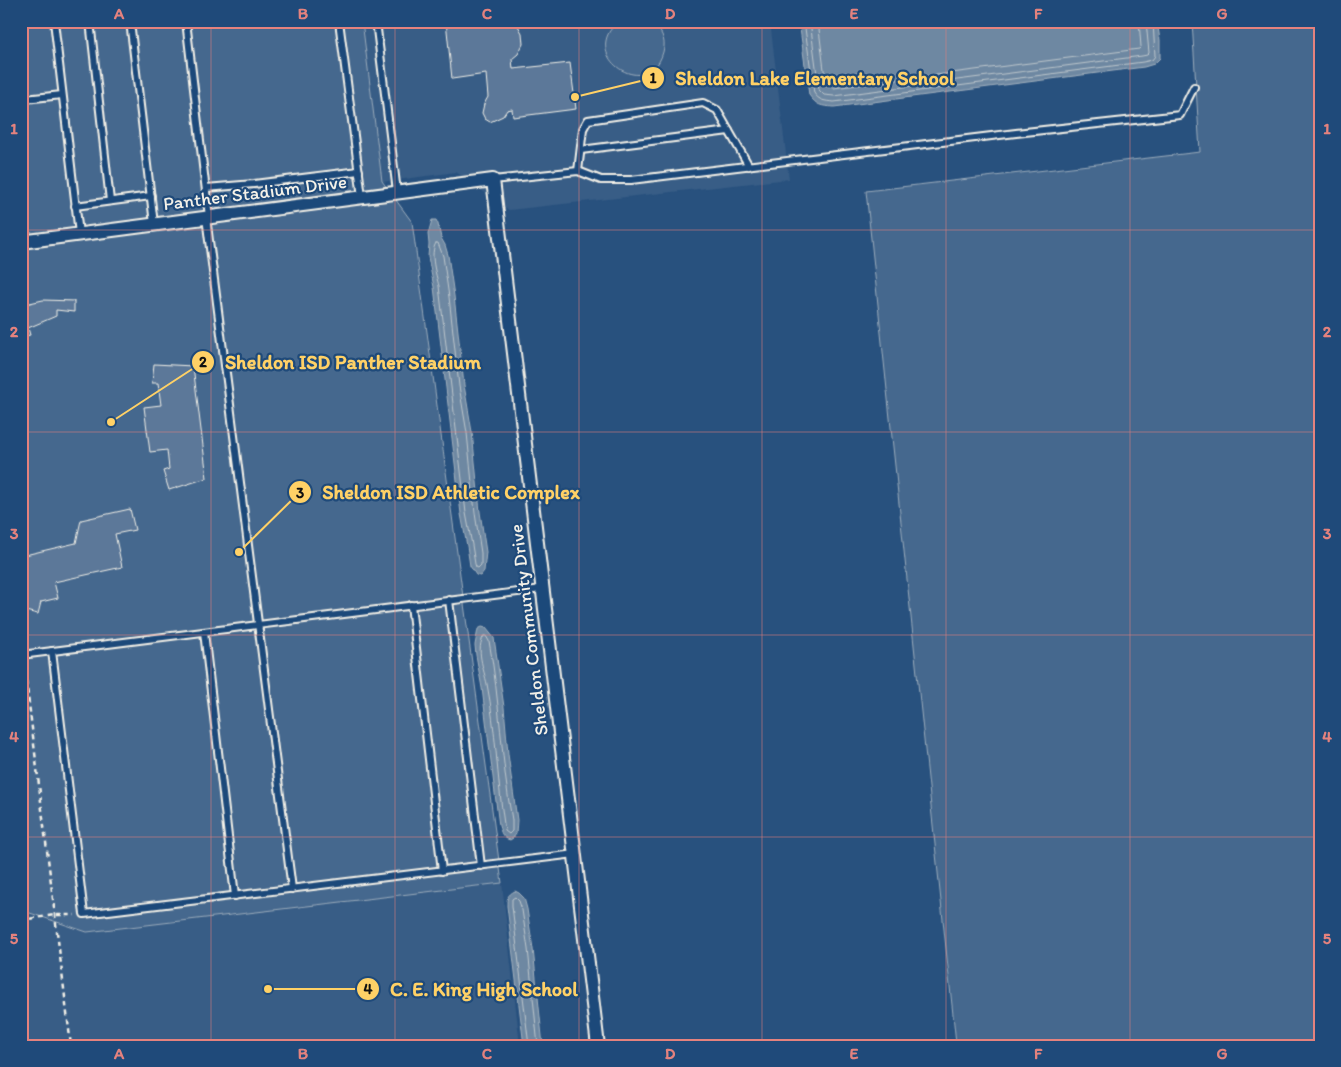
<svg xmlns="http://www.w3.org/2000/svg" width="1341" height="1067" font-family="Itim,sans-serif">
<rect width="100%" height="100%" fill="#28517e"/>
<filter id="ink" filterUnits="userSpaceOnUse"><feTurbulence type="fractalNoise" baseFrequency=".02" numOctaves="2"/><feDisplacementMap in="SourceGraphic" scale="10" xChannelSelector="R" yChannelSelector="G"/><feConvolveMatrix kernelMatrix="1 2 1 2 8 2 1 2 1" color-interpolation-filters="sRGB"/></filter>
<g filter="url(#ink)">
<!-- built -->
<g fill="#375d86">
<polygon points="362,21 770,21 789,179 509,210 456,172 382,182"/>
<polygon points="502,883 520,1046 21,1046 21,910 87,932"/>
</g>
<!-- green -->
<g fill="#45688e" stroke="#9cacbb">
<polygon points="21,21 362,21 382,181 412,222 502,883 87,932 21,910"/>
<path d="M 619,21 L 652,21 C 660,30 667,39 663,52 C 649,103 576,56 619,21 Z"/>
<polygon points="1192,21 1320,21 1320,1046 939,1046 956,1043 866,191 1200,152"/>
</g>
<!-- water -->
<g fill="#6e88a2" stroke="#a4b2be">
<path d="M 799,21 L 1157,21 L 1160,40 L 1160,58 L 1154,64 L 1144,67 L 834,107 C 821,106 817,106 809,95 Z"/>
<polygon points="432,220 436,220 438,224 441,238 445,245 448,255 454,296 464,385 472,432 480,512 486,552 484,571 480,576 476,575 470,566 467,546 461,514 434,287 428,257 429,244 428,234"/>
<path d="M 482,627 L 486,628 L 494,638 L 504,707 L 508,754 L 517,820 L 516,834 L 513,838 L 510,840 C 502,838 501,832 499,826 L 482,688 L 476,655 L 475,645 L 478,629 Z"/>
<path d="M 515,891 L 519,893 L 524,898 L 527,909 L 533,949 L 543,1046 L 524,1046 L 507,906 C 507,898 507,895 515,891 Z"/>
</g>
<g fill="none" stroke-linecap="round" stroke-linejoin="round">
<!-- shore -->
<g stroke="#bec7cc" stroke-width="1">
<path d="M 804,21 L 814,93 C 819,101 825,101 834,102 L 1143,62 L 1152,60 L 1155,56 L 1153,21"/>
<polyline points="810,21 819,90 824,95 834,96 1142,56 1147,55 1149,53 1146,21"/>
<polyline points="818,21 826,86 828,87 834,88 1139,49 1141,47 1139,21"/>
<path d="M 436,243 L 438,243 L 443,256 L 449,297 L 459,386 L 467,433 L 475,513 L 481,553 L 481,565 L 478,568 L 476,567 L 475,564 L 472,545 L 466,513 L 439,286 C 436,274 429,254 436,243 Z"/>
<path d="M 484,636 L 486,636 L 489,641 C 500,700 501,761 512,820 L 512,831 L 509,834 L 505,831 L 504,824 C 497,778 496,730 487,684 C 484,670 475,648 484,636 Z"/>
<polyline points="529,1046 512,906 512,899 515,897 519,901 522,910 528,949 538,1046"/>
</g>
</g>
<!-- building -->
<g fill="#5b7899" stroke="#f4f1e8">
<polygon points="446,21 510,21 516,22 522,33 523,44 518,54 512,59 513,69 570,63 576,109 513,117 512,109 507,110 503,116 490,122 485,119 482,113 484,104 488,97 486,74 452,79"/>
<polygon points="558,21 582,21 579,26 571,28 561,24"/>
<polygon points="43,300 74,301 74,312 56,310 56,316 28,328 30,335 21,337 21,305"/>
<polygon points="154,364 193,366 207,478 169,490 163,471 169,469 167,450 150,452 144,407 161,405 158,383 152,383"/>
<polygon points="130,509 135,530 115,534 122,567 54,582 58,598 41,602 38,614 21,610 21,557 23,550 24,550 25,555 76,543 81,520"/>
</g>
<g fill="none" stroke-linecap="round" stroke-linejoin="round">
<!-- service casing -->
<g stroke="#f4f1e8" stroke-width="10">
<g id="service">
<polyline points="54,21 79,234"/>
<polyline points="90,21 110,201"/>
<polyline points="130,21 154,224"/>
<polyline points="186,21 209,217"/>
<polyline points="339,21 362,197"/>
<polyline points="376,21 397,192"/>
<polyline points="21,66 25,99 62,95"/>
<polyline points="581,150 729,131"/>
<polyline points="578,171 583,129 588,120 703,103 717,110 749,166"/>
<polyline points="493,180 578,171 601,180 631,180 1016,133 1180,115 1194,87"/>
<polyline points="206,188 254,184 359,171"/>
<polyline points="75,206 151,196"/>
<polyline points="206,217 292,889"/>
<polyline points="449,600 481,866"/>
<polyline points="411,605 442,871"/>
<polyline points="204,632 235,896"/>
<polyline points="52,651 84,914 575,854"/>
<polyline points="21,655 542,589"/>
</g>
</g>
<!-- minor casing -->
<g stroke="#f4f1e8" stroke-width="16">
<polyline id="minor" points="21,242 493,180 598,1046"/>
</g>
<!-- path -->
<g stroke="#f4f1e8" stroke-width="2.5" stroke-dasharray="5 4" stroke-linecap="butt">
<polyline points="24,663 71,1046"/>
<polyline points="21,920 55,915 75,915"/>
</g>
<!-- service -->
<use href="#service" stroke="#1f4a7a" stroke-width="6"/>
<!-- minor -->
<use href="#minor" stroke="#1f4a7a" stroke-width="12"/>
</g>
</g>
<!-- grid -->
<path fill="none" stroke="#e4827e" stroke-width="1" stroke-opacity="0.55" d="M 211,21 L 211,1046M 395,21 L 395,1046M 579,21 L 579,1046M 762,21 L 762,1046M 946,21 L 946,1046M 1130,21 L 1130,1046M 21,230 L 1320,230M 21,432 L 1320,432M 21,635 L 1320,635M 21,837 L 1320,837"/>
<g text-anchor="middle" stroke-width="4.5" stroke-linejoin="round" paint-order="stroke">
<!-- street labels -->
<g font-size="19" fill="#f4f1e8" stroke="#1f4a7a">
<text transform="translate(255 192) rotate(-7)" y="7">Panther Stadium Drive</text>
<text transform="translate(528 630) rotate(-97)" y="7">Sheldon Community Drive</text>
</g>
</g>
<!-- callouts -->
<path fill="none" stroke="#ffd166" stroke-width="2" d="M575 97L653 78M111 422L203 362M239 552L300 492M268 989L368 989"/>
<g fill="#ffd166" stroke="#1f4a7a" stroke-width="2">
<circle cx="575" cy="97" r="5"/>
<circle cx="111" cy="422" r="5"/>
<circle cx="239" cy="552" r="5"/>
<circle cx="268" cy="989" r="5"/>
<circle cx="653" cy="78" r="12"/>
<circle cx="203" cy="362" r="12"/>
<circle cx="300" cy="492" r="12"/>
<circle cx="368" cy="989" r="12"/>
</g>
<g font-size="15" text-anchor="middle" font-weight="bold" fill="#111">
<text x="653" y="83">1</text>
<text x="203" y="367">2</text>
<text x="300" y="498">3</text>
<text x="368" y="994">4</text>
</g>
<g font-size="20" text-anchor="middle" font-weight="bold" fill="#ffd166" stroke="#1f4a7a" stroke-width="4.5" stroke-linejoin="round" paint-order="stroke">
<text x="815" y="85">Sheldon Lake Elementary School</text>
<text x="353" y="369">Sheldon ISD Panther Stadium</text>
<text x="451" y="499">Sheldon ISD Athletic Complex</text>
<text x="484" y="996">C. E. King High School</text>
</g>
<!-- margin -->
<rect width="1341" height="1067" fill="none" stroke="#1f4a7a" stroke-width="55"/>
<rect x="28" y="28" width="1286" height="1012" fill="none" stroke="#e4827e" stroke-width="2"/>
<g font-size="16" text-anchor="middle" font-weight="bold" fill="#e4827e">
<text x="119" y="19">A</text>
<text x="303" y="19">B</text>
<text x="487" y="19">C</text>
<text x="670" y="19">D</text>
<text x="854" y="19">E</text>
<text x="1038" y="19">F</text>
<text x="1222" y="19">G</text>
<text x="14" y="134">1</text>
<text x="1327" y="134">1</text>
<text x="14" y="337">2</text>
<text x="1327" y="337">2</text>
<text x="14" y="539">3</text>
<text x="1327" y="539">3</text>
<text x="14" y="742">4</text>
<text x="1327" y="742">4</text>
<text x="14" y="944">5</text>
<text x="1327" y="944">5</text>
<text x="119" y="1059">A</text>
<text x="303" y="1059">B</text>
<text x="487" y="1059">C</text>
<text x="670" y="1059">D</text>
<text x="854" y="1059">E</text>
<text x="1038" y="1059">F</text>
<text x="1222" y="1059">G</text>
</g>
</svg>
